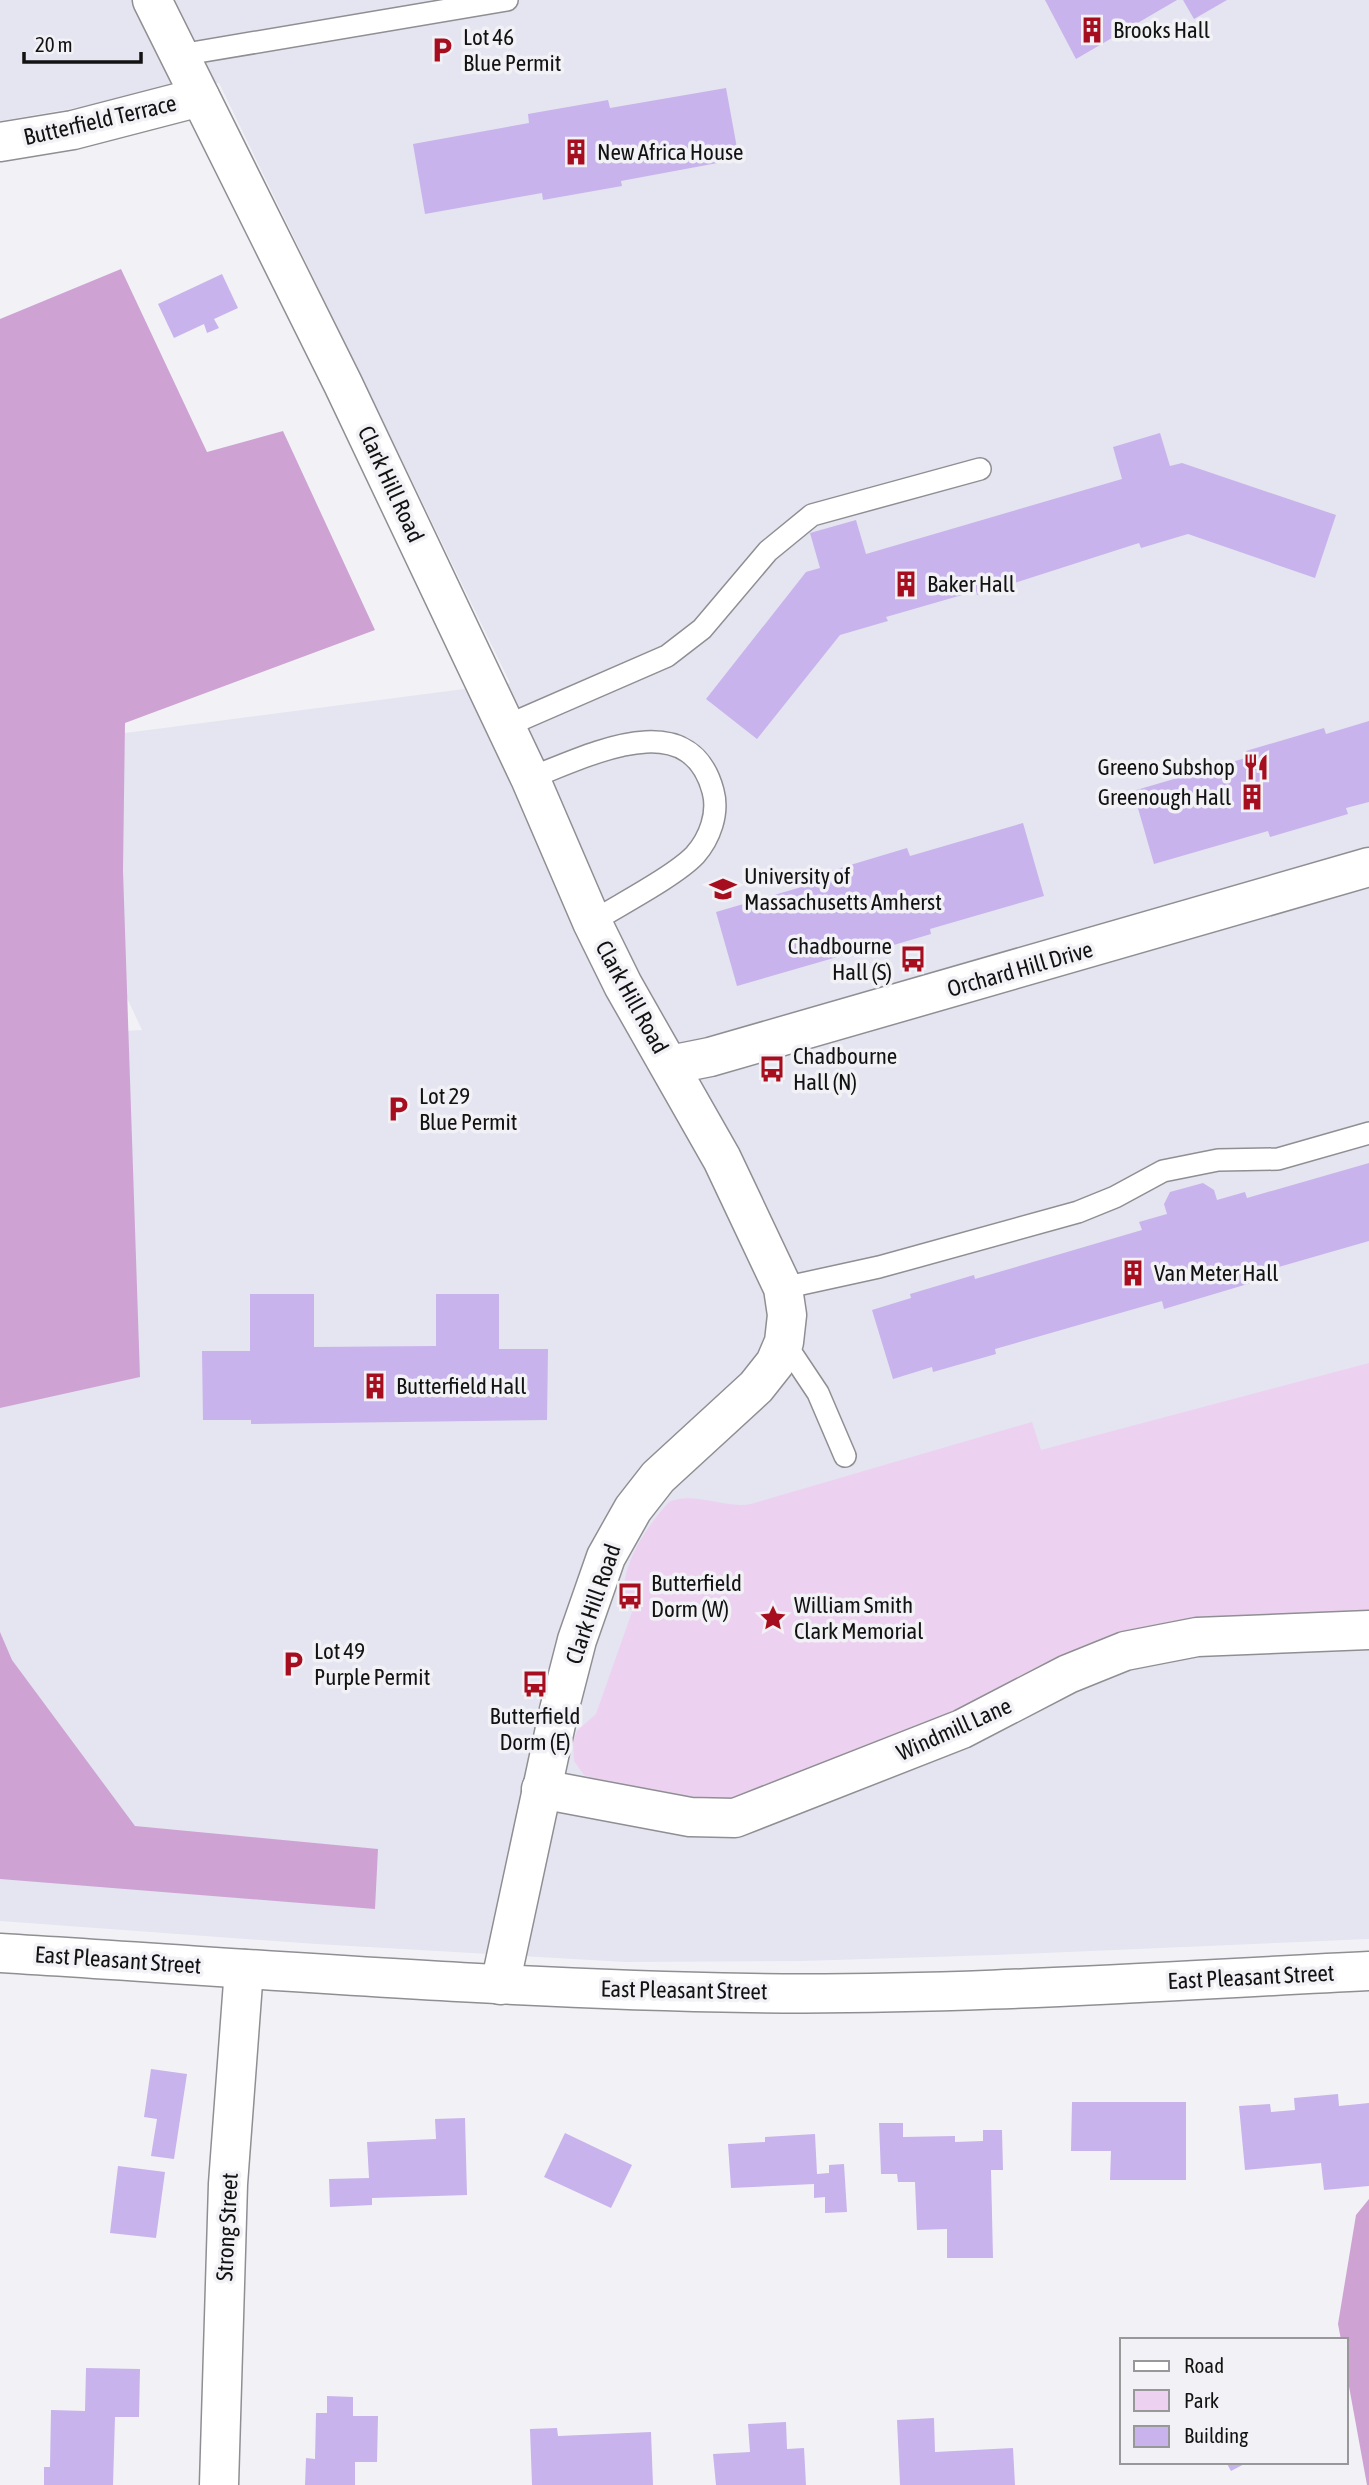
<svg xmlns="http://www.w3.org/2000/svg" width="1369" height="2485" font-family="'Asap Condensed',sans-serif">
<rect width="100%" height="100%" fill="#f2f2f6"/>
<!-- built -->
<polygon fill="#e4e5f0" points="0,0 1369,0 1369,1939 996,1955 802,1961 625,1962 316,1944 0,1921 0,1038 142,1030 9,748 510,683 219,83 0,121"/>
<!-- green -->
<path fill="#edd1f0" d="M 1369,1363 L 1369,1611 L 970,1708 L 736,1799 L 706,1799 L 598,1780 L 584,1775 L 574,1761 L 573,1742 L 577,1731 L 596,1714 L 632,1612 C 608,1580 647,1526 669,1502 C 694,1491 724,1509 751,1504 L 1032,1422 L 1041,1450 Z"/>
<!-- forest -->
<g fill="#cea3d4">
<polygon points="121,269 207,452 283,431 375,630 125,723 123,871 140,1377 0,1408 0,319"/>
<polygon points="0,1632 12,1660 135,1826 378,1849 375,1909 0,1879"/>
<polygon points="1369,2199 1369,2485 1367,2485 1346,2370 1346,2340 1341,2340 1338,2324 1356,2215"/>
</g>
<!-- building -->
<g fill="#c8b3ec">
<polygon points="1045,0 1177,0 1076,59"/>
<polygon points="1183,0 1227,0 1194,19"/>
<polygon points="726,88 739,159 621,181 622,186 543,200 542,193 425,214 413,144 529,123 528,114 608,100 610,108"/>
<polygon points="222,274 238,308 214,319 219,328 207,333 204,324 174,338 158,304"/>
<polygon points="1160,433 1170,466 1182,463 1336,515 1315,578 1188,534 1141,548 1139,543 977,595 976,591 886,617 888,621 840,635 757,739 706,699 806,572 820,568 810,533 856,520 866,554 1122,479 1113,447"/>
<polygon points="1369,721 1369,802 1346,808 1348,814 1270,837 1268,831 1154,864 1133,791 1249,757 1246,751 1324,728 1326,734"/>
<polygon points="1023,823 1044,896 930,929 931,934 853,957 851,953 737,986 716,912 829,879 827,872 907,848 910,856"/>
<polygon points="1369,1163 1369,1241 1268,1270 1271,1277 1164,1309 1162,1301 995,1349 996,1354 933,1372 932,1367 893,1379 872,1310 911,1298 910,1294 974,1275 975,1279 1142,1230 1139,1222 1167,1214 1164,1204 1170,1192 1203,1183 1214,1190 1217,1200 1245,1192 1247,1198"/>
<polygon points="250,1294 314,1294 314,1347 436,1346 436,1294 499,1294 499,1349 548,1349 547,1420 251,1424 251,1420 203,1420 202,1351 250,1351"/>
<polygon points="151,2069 187,2074 174,2159 151,2156 157,2119 144,2117"/>
<polygon points="1338,2094 1339,2106 1369,2103 1369,2186 1324,2190 1321,2163 1245,2170 1239,2106 1270,2104 1271,2112 1295,2110 1294,2098"/>
<polygon points="1072,2102 1186,2102 1186,2180 1110,2180 1111,2151 1071,2151"/>
<polygon points="465,2118 467,2195 372,2198 372,2205 330,2207 329,2179 369,2178 367,2142 436,2139 435,2119"/>
<polygon points="879,2123 903,2123 903,2137 955,2136 955,2142 983,2141 983,2130 1002,2130 1003,2170 991,2170 993,2258 947,2258 947,2229 917,2230 915,2182 898,2182 897,2174 881,2174"/>
<polygon points="565,2133 632,2165 611,2208 544,2177"/>
<polygon points="815,2134 817,2174 829,2173 829,2165 844,2164 847,2212 825,2213 825,2197 814,2198 814,2184 731,2188 728,2144 765,2142 765,2137"/>
<polygon points="118,2166 165,2172 156,2238 110,2233"/>
<polygon points="86,2368 140,2369 139,2417 115,2417 113,2485 44,2485 44,2467 50,2467 51,2410 85,2411"/>
<polygon points="327,2396 353,2397 353,2416 378,2416 377,2462 355,2462 355,2485 305,2485 306,2458 315,2459 316,2413 327,2413"/>
<polygon points="934,2418 935,2452 1013,2448 1015,2485 900,2485 897,2420"/>
<polygon points="786,2422 787,2449 804,2448 806,2485 716,2485 713,2454 750,2452 748,2424"/>
<polygon points="557,2428 558,2436 651,2432 653,2485 532,2485 530,2429"/>
<polygon points="1226,2462 1248,2462 1231,2471"/>
</g>
<g fill="none" stroke-linecap="round" stroke-linejoin="round">
<!-- service casing -->
<g stroke="#8f8f93" stroke-width="24">
<g id="service">
<polyline points="180,55 507,0"/>
<polyline points="506,726 667,656 702,629 768,551 812,515 980,469"/>
<path d="M 530,778 C 586,757 689,702 713,791 C 719,813 710,838 695,855 C 675,876 619,905 592,922"/>
<polyline points="783,1288 879,1267 1078,1212 1115,1197 1163,1171 1218,1160 1278,1159 1369,1133"/>
<polyline points="784,1342 818,1393 845,1456"/>
</g>
</g>
<!-- minor casing -->
<g stroke="#8f8f93" stroke-width="41">
<g id="minor">
<polyline points="152,0 343,384 530,778 592,922 623,985 722,1159 783,1288 787,1315 784,1342 775,1363 756,1387 658,1477 633,1509 606,1557 577,1640 559,1710 500,1985"/>
<polyline points="0,142 73,130 200,97"/>
<polyline points="670,1065 710,1057 1369,867"/>
<polyline points="541,1789 690,1817 735,1818 962,1729 1068,1674 1125,1651 1197,1637 1369,1630"/>
</g>
</g>
<!-- secondary casing -->
<g stroke="#8f8f93" stroke-width="41">
<g id="secondary">
<path d="M 0,1953 C 250,1968 499,1989 750,1993 C 956,1996 1163,1981 1369,1971"/>
<polyline points="219,2485 228,2184 244,1969"/>
</g>
</g>
<!-- service -->
<use href="#service" stroke="#fff" stroke-width="21"/>
<!-- minor -->
<use href="#minor" stroke="#fff" stroke-width="38"/>
<!-- secondary -->
<use href="#secondary" stroke="#fff" stroke-width="38"/>
</g>
<!-- icons -->
<defs>
<g id="building-bare" transform="scale(2.1)"><path d="M-4-6H4V6H1V3H-1V6H-4ZM-2.5-4.3h1.7v1.8h-1.7ZM.8-4.3h1.7v1.8H.8ZM-2.5-1h1.7V.8h-1.7ZM.8-1h1.7V.8H.8Z" fill="#a60e20" stroke="#f2f2f6" stroke-width="2.5" paint-order="stroke"/></g>
<g id="parking-bare" transform="scale(2.1)"><path d="M-3.5-5.5H1a3.5 3.5 0 0 1 0 7H-1V5.5H-3.5ZM-1-3.4V-.6H.8a1.4 1.4 0 0 0 0-2.8Z" fill="#a60e20" stroke="#f2f2f6" stroke-width="2.5" paint-order="stroke"/></g>
<g id="restaurant-bare" transform="scale(2.1)"><path d="M-5-6h1v4h1v-4h1v4h1v-4h1v5L-1.5 .5V6h-2V.5L-5-1ZM5-6V6H3V1.5H1.5Q1.5-4 5-6Z" fill="#a60e20" stroke="#f2f2f6" stroke-width="2.5" paint-order="stroke"/></g>
<g id="university-bare" transform="scale(2.1)"><path d="M0-5L7-2L0 1L-7-2ZM-4 1L0 2.5L4 1V4Q0 6-4 4Z" fill="#a60e20" stroke="#f2f2f6" stroke-width="2.5" paint-order="stroke"/></g>
<g id="bus-bare" transform="scale(2.1)"><path d="M-5-6H5V4H4V6H2V4H-2V6H-4V4H-5ZM-3.5-4V0h7V-4ZM-3.5 1.2v1.5H-2V1.2ZM2 1.2v1.5H3.5V1.2Z" fill="#a60e20" stroke="#f2f2f6" stroke-width="2.5" paint-order="stroke"/></g>
<g id="sight-bare" transform="scale(2.1)"><path d="M0-6L1.8-2.2L6-1.7L2.9 1.2L3.7 5.4L0 3.3L-3.7 5.4L-2.9 1.2L-6-1.7L-1.8-2.2Z" fill="#a60e20" stroke="#f2f2f6" stroke-width="2.5" paint-order="stroke"/></g>
</defs>
<g fill-rule="evenodd">
<use href="#building-bare" x="1092" y="30"/>
<use href="#parking-bare" x="442" y="50"/>
<use href="#building-bare" x="576" y="152"/>
<use href="#building-bare" x="906" y="584"/>
<use href="#restaurant-bare" x="1256" y="767"/>
<use href="#building-bare" x="1252" y="797"/>
<use href="#university-bare" x="723" y="889"/>
<use href="#bus-bare" x="913" y="959"/>
<use href="#bus-bare" x="772" y="1069"/>
<use href="#parking-bare" x="398" y="1109"/>
<use href="#building-bare" x="1133" y="1273"/>
<use href="#building-bare" x="375" y="1386"/>
<use href="#bus-bare" x="630" y="1596"/>
<use href="#sight-bare" x="773" y="1618"/>
<use href="#parking-bare" x="293" y="1664"/>
<use href="#bus-bare" x="535" y="1684"/>
</g>
<g text-anchor="middle" stroke-width="7" stroke-linejoin="round" paint-order="stroke">
<!-- poi labels -->
<g font-size="23" fill="#121213" stroke="#f2f2f6" text-anchor="start">
<text x="1113" y="38">Brooks Hall</text>
<text x="463" y="45">Lot 46<tspan x="463" dy="26">Blue Permit</tspan></text>
<text x="597" y="160">New Africa House</text>
<text x="927" y="592">Baker Hall</text>
<text x="1235" y="775" text-anchor="end">Greeno Subshop</text>
<text x="1231" y="805" text-anchor="end">Greenough Hall</text>
<text x="744" y="884">University of<tspan x="744" dy="26">Massachusetts Amherst</tspan></text>
<text x="892" y="954" text-anchor="end">Chadbourne<tspan x="892" dy="26">Hall (S)</tspan></text>
<text x="793" y="1064">Chadbourne<tspan x="793" dy="26">Hall (N)</tspan></text>
<text x="419" y="1104">Lot 29<tspan x="419" dy="26">Blue Permit</tspan></text>
<text x="1154" y="1281">Van Meter Hall</text>
<text x="396" y="1394">Butterfield Hall</text>
<text x="651" y="1591">Butterfield<tspan x="651" dy="26">Dorm (W)</tspan></text>
<text x="794" y="1613">William Smith<tspan x="794" dy="26">Clark Memorial</tspan></text>
<text x="314" y="1659">Lot 49<tspan x="314" dy="26">Purple Permit</tspan></text>
<text x="535" y="1724" text-anchor="middle">Butterfield<tspan x="535" dy="26">Dorm (E)</tspan></text>
</g>
<!-- street labels -->
<g font-size="23" fill="#121213" stroke="#f2f2f6">
<text transform="translate(100 120) rotate(-13)" y="8">Butterfield Terrace</text>
<text transform="translate(391 484) rotate(65)" y="8">Clark Hill Road</text>
<text transform="translate(1020 969) rotate(-16)" y="8">Orchard Hill Drive</text>
<text transform="translate(632 997) rotate(61)" y="8">Clark Hill Road</text>
<text transform="translate(593 1604) rotate(-71)" y="8">Clark Hill Road</text>
<text transform="translate(954 1729) rotate(-24)" y="8">Windmill Lane</text>
<text transform="translate(118 1960) rotate(4)" y="8">East Pleasant Street</text>
<text transform="translate(1251 1977) rotate(-3)" y="8">East Pleasant Street</text>
<text transform="translate(684 1990) rotate(1)" y="8">East Pleasant Street</text>
<text transform="translate(227 2227) rotate(-87)" y="8">Strong Street</text>
</g>
</g>
<!-- legend -->
<rect x="1120" y="2338" width="228" height="126" fill="#f2f2f6" stroke="#98989b" stroke-width="2"/>
<rect x="1134" y="2361" width="35" height="10" fill="#ffffff" stroke="#98989b" stroke-width="2"/>
<text x="1184" y="2373" font-size="21" fill="#121213">Road</text>
<rect x="1134" y="2390" width="35" height="21" fill="#edd1f0" stroke="#98989b" stroke-width="2"/>
<text x="1184" y="2408" font-size="21" fill="#121213">Park</text>
<rect x="1134" y="2426" width="35" height="21" fill="#c8b3ec" stroke="#98989b" stroke-width="2"/>
<text x="1184" y="2443" font-size="21" fill="#121213">Building</text>
<!-- scale -->
<path d="M24 52v10h117v-10" fill="none" stroke="#121213" stroke-width="3.5"/>
<text x="35" y="52" font-size="21" fill="#121213" stroke="#f2f2f6" stroke-width="5" paint-order="stroke">20 m</text>
</svg>
